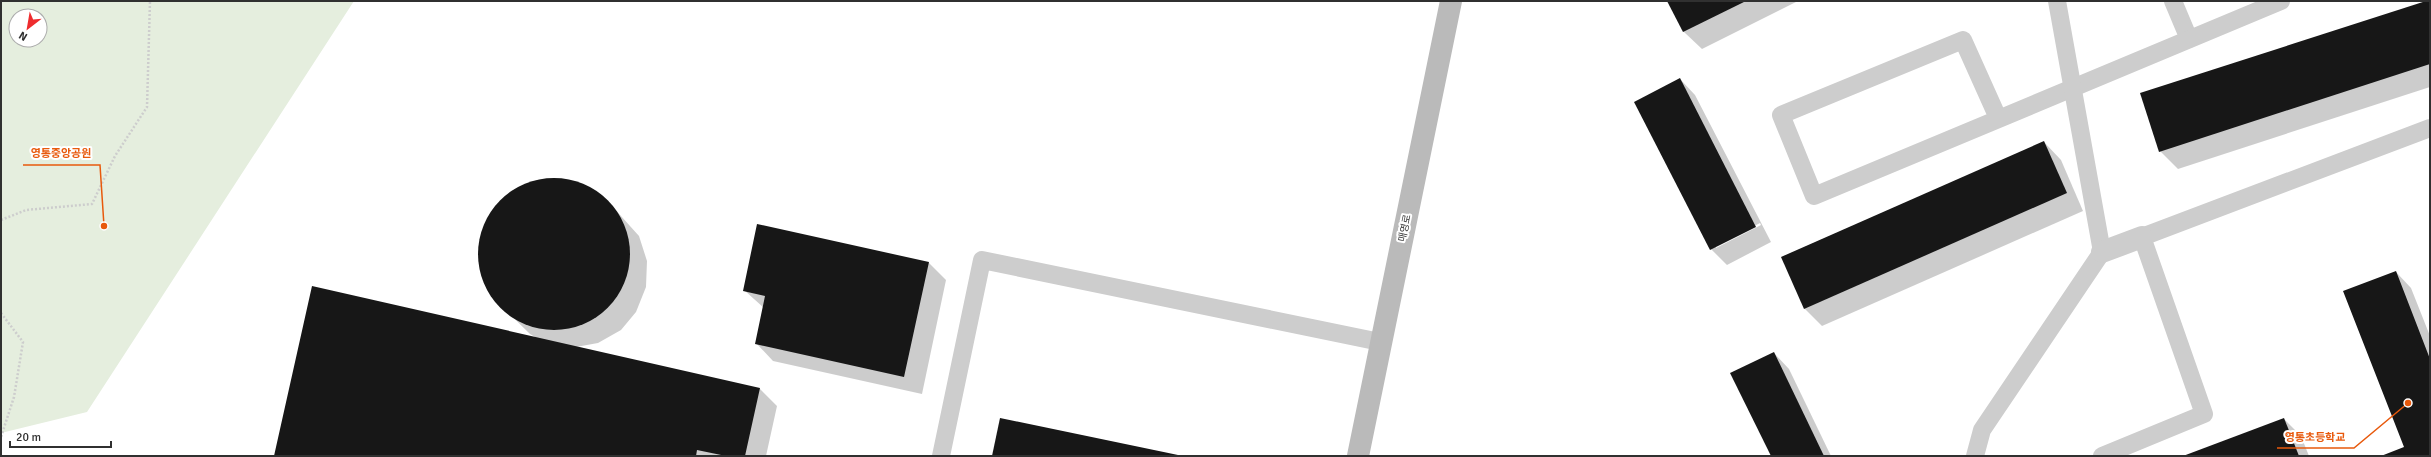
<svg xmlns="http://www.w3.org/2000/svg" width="2431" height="457" font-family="Signika,'Noto Sans KR',sans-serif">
<rect width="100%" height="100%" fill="#fff"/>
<!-- green -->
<path fill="#e5eede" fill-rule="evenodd" d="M 1,1 L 354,1 L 87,412 L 1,433 ZM 16,16 L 40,16 L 40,40 L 16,40 Z"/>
<!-- shadow -->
<g fill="#0003" fill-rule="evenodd">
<polygon points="1668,1 1798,1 1702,49 1684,32"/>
<polygon points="2430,1 2430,87 2178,169 2160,151"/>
<path d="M 1680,79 L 1695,95 L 1771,242 L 1727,265 L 1711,249 ZM 1760,223 L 1761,225 L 1716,248 L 1716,246 Z"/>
<polygon points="2044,142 2061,160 2083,211 1822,326 1805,309 1782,257"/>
<polygon points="563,179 580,183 603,196 639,236 647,261 646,287 636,312 621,330 598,343 576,347 760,389 777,406 766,456 275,456 535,337 530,334 493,298 481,274 479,250 484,225 495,206 515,189 537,180"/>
<polygon points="758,225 929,263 946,280 922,394 773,361 756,343 764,308 744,290"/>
<polygon points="2396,272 2411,288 2430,336 2430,456 2384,456 2405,448"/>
<polygon points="1774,353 1789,369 1831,456 1772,456"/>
<polygon points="2284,419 2301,436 2309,456 2186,456"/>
</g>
<!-- building -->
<g fill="#171717">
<polygon points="1667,1 1746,1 1683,32"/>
<polygon points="2426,1 2430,1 2430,64 2159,152 2140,93"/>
<polygon points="1680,78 1756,227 1710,250 1634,102"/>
<polygon points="2044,141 2067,193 1804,309 1781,257"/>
<circle cx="554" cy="254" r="76"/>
<polygon points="757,224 929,262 904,377 755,344 765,296 743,291"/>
<polygon points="2396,271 2430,359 2430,456 2381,456 2404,447 2343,291"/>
<polygon points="312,286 760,388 745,456 726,456 697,450 696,456 274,456"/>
<polygon points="1774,352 1824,456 1771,456 1730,373"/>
<polygon points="1000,418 1178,455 1178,456 992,456"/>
<polygon points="2284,418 2299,456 2183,456"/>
</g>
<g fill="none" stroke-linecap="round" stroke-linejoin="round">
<!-- path -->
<g stroke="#cdcdcd" stroke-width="2.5" stroke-dasharray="2 2" stroke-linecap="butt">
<polyline points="1,220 26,210 92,204 115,156 147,107 150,1"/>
<polyline points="1,313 23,342 14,397 1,437"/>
</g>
<!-- lane -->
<g stroke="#cdcdcd" stroke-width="18">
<polyline points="2173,1 2189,39"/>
<polyline points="1998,118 1963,40 1781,115 1814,196 2281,1"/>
<polyline points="941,456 982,260 1380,342"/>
<polyline points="1975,456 1982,430 2102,252 2057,1"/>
<polyline points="2102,456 2204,414 2142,237 2430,128"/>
</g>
<!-- street -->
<polyline stroke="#cdcdcd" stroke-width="22" points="2102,252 2142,237"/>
<!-- secondary -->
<polyline stroke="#bababa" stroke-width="22" points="1358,456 1451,1"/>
</g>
<g text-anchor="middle" stroke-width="4" stroke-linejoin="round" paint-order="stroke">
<!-- street labels -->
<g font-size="10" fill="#303030" stroke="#fff">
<text transform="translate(1404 228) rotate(-78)" y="4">매영로</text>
</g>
</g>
<!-- callouts -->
<path fill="none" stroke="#e8590c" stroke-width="1.5" d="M104 226L100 165H23M2408 403L2354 448H2277"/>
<g fill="#e8590c" stroke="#fff" stroke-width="1.5">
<circle cx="104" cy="226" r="4"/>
<circle cx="2408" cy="403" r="4"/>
</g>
<g font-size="11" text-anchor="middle" font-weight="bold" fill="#e8590c" stroke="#fff" stroke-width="4" stroke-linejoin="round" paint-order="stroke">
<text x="61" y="157">영통중앙공원</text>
<text x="2315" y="441">영통초등학교</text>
</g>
<!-- border -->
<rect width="2431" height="457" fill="none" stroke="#303030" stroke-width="4"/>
<!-- north arrow -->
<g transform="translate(28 28) rotate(211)"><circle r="19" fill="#ffffff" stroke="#acacac"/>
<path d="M0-3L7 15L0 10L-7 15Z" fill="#ee2c2e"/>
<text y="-6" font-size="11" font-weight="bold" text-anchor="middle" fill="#303030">N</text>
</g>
<!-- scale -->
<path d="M10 441v6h101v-6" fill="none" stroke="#303030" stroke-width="2"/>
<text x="16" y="441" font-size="12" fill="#303030" stroke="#ffffff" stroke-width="3" paint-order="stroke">20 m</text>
</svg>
